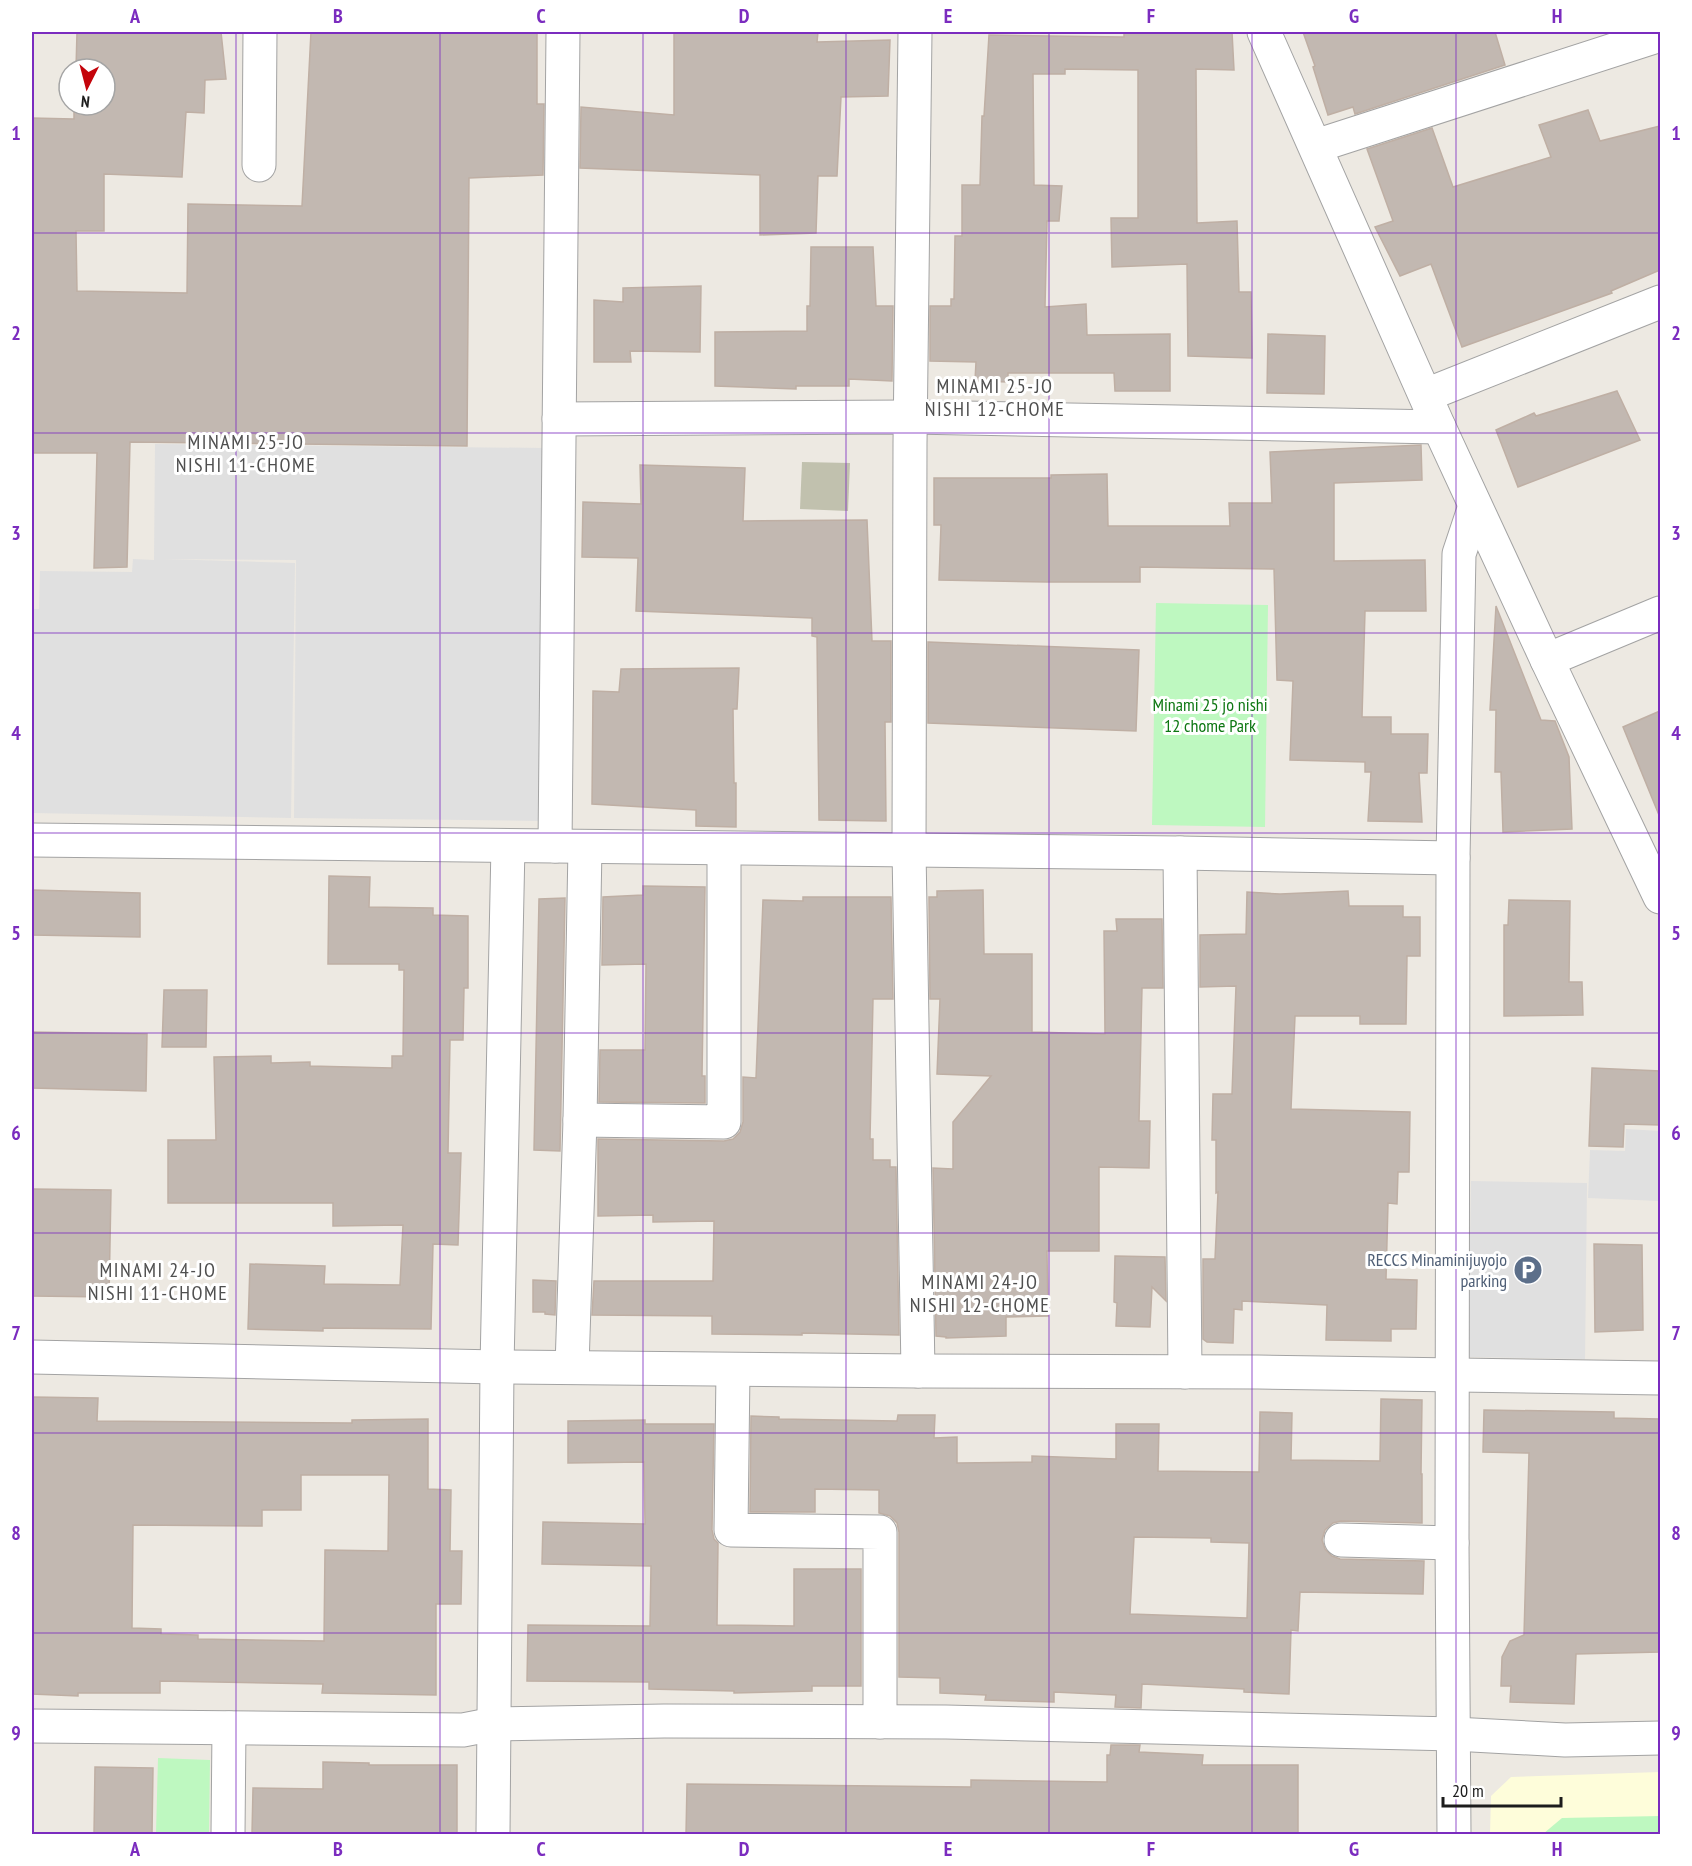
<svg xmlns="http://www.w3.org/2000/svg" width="1692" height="1866" font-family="'PT Sans Narrow',sans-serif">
<rect width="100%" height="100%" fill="#ede9e2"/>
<!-- education -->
<polygon fill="#fefdda" points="1660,1772 1660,1834 1490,1834 1491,1796 1511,1777"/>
<!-- construction -->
<polygon fill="#c1c1ae" points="802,462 850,463 848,511 800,509"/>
<!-- park -->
<g fill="#bef8c0">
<polygon points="1156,603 1268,605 1265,827 1152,825"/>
<polygon points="158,1758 210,1760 209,1834 156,1834"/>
<polygon points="1660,1816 1660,1834 1543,1834 1562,1818"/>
</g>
<!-- parking -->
<g fill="#e0e0e0">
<polygon points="155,444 545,448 541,821 294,818 296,560 163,559 295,563 291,818 32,813 32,609 39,609 40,571 132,572 133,559 154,560"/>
<polygon points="1626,1129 1660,1131 1660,1201 1588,1198 1590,1150 1625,1151"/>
<polygon points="1471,1181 1587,1183 1585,1359 1468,1357"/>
</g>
<!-- building -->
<g fill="#c2b8b1" stroke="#bfafa4" stroke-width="1.5" fill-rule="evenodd">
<polygon points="77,32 221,32 226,79 205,80 204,113 186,112 182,177 104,174 104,231 76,231 77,291 187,293 188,204 302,206 311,32 537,32 537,104 544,104 543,175 469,178 467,446 130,442 127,567 94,568 97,453 32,453 32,118 74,119 74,105 105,105 105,69 76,69"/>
<polygon points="674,32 818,32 817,42 890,40 888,96 841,97 837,176 818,176 816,233 760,235 760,175 580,168 581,107 674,115"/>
<polygon points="1124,32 1232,32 1234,70 1196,69 1197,223 1237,221 1239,292 1251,292 1252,358 1188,356 1187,264 1112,267 1111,218 1138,218 1138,70 1065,69 1065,74 1033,74 1034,185 1062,186 1059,221 1047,221 1045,307 1086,304 1087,335 1170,334 1170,391 1115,391 1114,373 1008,373 1008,382 975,381 976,362 930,361 930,306 951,306 951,299 954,299 955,236 962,236 962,185 980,185 982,116 984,116 989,35 1124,37"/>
<polygon points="1303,32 1495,32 1505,65 1355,114 1353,107 1328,115 1313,67 1315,66"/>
<polygon points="1588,110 1600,141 1660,126 1660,270 1611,291 1612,293 1462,347 1431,264 1400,276 1375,227 1393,221 1367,149 1432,128 1453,187 1551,157 1539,125"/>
<polygon points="811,247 873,247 876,306 893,306 892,381 849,379 849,386 796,386 796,389 715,386 715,332 807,331 807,306 810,306"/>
<polygon points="701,286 700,352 630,351 631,362 594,362 594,300 623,302 623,288"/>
<polygon points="1268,334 1325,336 1324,394 1267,393"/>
<polygon points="1617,391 1640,440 1518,487 1496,430 1534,413 1536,416"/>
<polygon points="1421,445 1422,480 1334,483 1334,561 1425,560 1426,611 1365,611 1362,717 1391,717 1391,734 1428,734 1427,773 1419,773 1422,822 1368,821 1371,772 1365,772 1365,762 1290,760 1293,681 1277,680 1274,569 1140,567 1140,582 1048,582 939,580 941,525 934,525 934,478 1051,478 1051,475 1107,474 1108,526 1230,526 1229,503 1272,503 1270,452"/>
<polygon points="640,465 745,468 743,521 867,520 872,641 891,641 891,722 885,722 886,821 819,820 817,637 812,636 812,618 636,611 638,558 582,557 583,502 641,504"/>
<polygon points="1496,606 1541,720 1555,721 1569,757 1572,829 1503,832 1501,772 1495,772 1496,710 1490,710"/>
<polygon points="928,642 1139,650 1136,731 928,723"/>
<polygon points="739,668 737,709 733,709 734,783 736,783 736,827 696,826 696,810 592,804 593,691 619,692 621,669"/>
<polygon points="1660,711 1660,815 1659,815 1623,727"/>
<polygon points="329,876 370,877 369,907 433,908 433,915 468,916 468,988 464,988 463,1040 450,1040 448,1153 461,1153 458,1245 433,1244 431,1329 323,1328 323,1331 248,1329 250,1264 325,1266 324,1284 400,1285 403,1225 333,1226 333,1203 168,1203 168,1140 216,1140 214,1057 271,1056 271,1063 310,1062 310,1066 392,1068 392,1056 403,1056 404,970 399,970 399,964 328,964"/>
<polygon points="643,886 705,887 702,1076 705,1076 705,1103 599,1102 600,1050 645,1050 646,964 602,965 603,897 643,895"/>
<polygon points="32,890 140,893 140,937 32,935"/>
<polygon points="983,890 984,954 1032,954 1032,1032 1105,1034 1104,931 1117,931 1116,919 1162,919 1163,988 1142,988 1139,1121 1150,1121 1149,1168 1099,1167 1099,1251 1047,1251 1048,1316 1006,1317 1006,1336 946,1338 946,1337 936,1336 933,1168 953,1169 953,1122 991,1076 937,1074 940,999 930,999 929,897 937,897 937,891"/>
<polygon points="1348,891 1349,906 1403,906 1403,917 1420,917 1420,956 1407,956 1406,1024 1360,1024 1360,1016 1295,1016 1291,1109 1410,1112 1409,1172 1398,1172 1397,1204 1388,1203 1386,1279 1417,1280 1416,1329 1391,1329 1391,1341 1326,1340 1327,1305 1242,1301 1242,1310 1234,1309 1233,1343 1207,1342 1203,1339 1203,1259 1215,1259 1218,1192 1216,1193 1216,1140 1212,1140 1213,1094 1232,1094 1236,986 1200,987 1200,935 1246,934 1247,892 1280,894"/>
<polygon points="803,897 891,897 893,999 873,999 870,1139 873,1139 873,1160 890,1160 890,1167 896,1167 899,1335 802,1333 802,1335 712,1334 712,1316 592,1315 594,1281 713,1281 714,1221 653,1222 653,1215 598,1216 598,1139 724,1141 733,1139 740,1132 743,1122 743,1077 756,1078 763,900 803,901"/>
<polygon points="565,898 560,1151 534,1150 539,899"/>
<polygon points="1509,900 1570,901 1569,982 1582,982 1583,1015 1504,1016 1504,925 1508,925"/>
<polygon points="164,990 207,990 206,1047 162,1047"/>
<polygon points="32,1032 147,1034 146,1091 32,1088"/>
<polygon points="1592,1068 1660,1071 1660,1125 1624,1124 1623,1147 1589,1146"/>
<polygon points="32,1189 111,1190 109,1297 32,1296"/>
<polygon points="1594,1244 1642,1245 1643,1330 1595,1332"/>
<polygon points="1115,1256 1165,1257 1166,1301 1152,1287 1150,1327 1116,1326 1117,1303 1114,1302"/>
<polygon points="533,1280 556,1281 555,1315 545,1314 545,1312 533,1312"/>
<path d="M 32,1397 L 98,1398 L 97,1421 L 352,1423 L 352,1420 L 428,1419 L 428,1489 L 451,1490 L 450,1551 L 462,1551 L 461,1604 L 436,1604 L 436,1695 L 322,1693 L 323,1684 L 160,1681 L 160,1693 L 78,1693 L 78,1696 L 32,1694 ZM 301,1475 L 389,1475 L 388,1551 L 325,1550 L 324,1641 L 198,1639 L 198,1635 L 161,1634 L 161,1629 L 132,1628 L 133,1525 L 262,1526 L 262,1510 L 301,1510 Z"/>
<path d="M 1381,1399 L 1422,1400 L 1421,1474 L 1422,1474 L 1422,1523 L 1341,1521 L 1333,1523 L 1325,1530 L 1322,1540 L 1325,1549 L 1332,1556 L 1340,1559 L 1424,1561 L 1423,1594 L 1300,1592 L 1298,1631 L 1291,1630 L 1289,1694 L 1244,1692 L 1244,1689 L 1142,1684 L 1141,1708 L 1115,1707 L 1116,1695 L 1054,1692 L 1054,1702 L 985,1700 L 986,1695 L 940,1693 L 940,1678 L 899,1677 L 899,1532 L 897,1523 L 890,1516 L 879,1513 L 879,1490 L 815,1489 L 815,1512 L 750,1512 L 751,1416 L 779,1417 L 779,1419 L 897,1421 L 898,1415 L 935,1415 L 934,1438 L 957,1437 L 957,1463 L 1032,1462 L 1032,1456 L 1116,1459 L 1116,1424 L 1159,1424 L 1158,1471 L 1259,1472 L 1260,1412 L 1292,1413 L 1291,1460 L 1380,1461 ZM 1134,1537 L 1211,1538 L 1211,1542 L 1249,1543 L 1247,1618 L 1130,1614 Z"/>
<polygon points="1484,1410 1614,1412 1614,1418 1660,1419 1660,1652 1576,1654 1574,1704 1510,1702 1511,1686 1501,1686 1502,1657 1510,1641 1524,1635 1529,1453 1483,1452"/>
<polygon points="645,1420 645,1424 714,1424 712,1530 714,1539 718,1543 717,1625 794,1626 794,1569 861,1569 861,1686 812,1686 812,1691 734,1693 734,1691 649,1689 649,1682 527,1681 528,1625 650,1626 651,1566 542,1564 543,1522 645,1524 644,1462 568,1463 568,1421"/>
<polygon points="1111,1745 1140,1745 1139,1752 1203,1755 1202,1765 1298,1765 1298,1834 686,1834 687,1784 971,1787 971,1780 1107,1782 1107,1755 1110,1755"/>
<polygon points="323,1762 369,1763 369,1765 457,1765 457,1834 252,1834 253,1788 323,1789"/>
<polygon points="95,1767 153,1768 152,1834 94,1834"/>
</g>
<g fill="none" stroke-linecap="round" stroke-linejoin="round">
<!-- minor casing -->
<g stroke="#a3a3a3" stroke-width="35">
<g id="minor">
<polyline points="915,32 910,444 909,850 918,1371"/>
<polyline points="1264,32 1439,427 1547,660 1660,897"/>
<polyline points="1316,146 1660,35"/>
<polyline points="259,165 260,32"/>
<polyline points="1426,395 1660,302"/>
<polyline points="559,419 910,417 1439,427"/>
<polyline points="1547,660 1660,613"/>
<polyline points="32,840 1180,853 1453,858"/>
<polyline points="555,846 563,32"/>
<polyline points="1180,853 1185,1372"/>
<polyline points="580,1120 724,1122 724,849"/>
<polyline points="32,1357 497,1367 918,1371 1258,1372 1660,1378"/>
<polyline points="572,1367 580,1120 585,847"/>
<polyline points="733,1370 731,1530 880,1532 880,1722"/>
<polyline points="1341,1540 1452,1543"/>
<polyline points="32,1726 463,1730 494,1724 664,1721 946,1722 1454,1734 1565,1740 1660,1738"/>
<polyline points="228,1834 229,1728"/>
<polyline points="493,1834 497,1367 508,846"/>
<polyline points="1454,1834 1452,1543 1453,858 1459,554 1475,506"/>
</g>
</g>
<!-- minor -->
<use href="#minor" stroke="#fff" stroke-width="33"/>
</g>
<!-- grid -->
<path fill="none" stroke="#7b2cbf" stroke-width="1.5" stroke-opacity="0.55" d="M 236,32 L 236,1834M 440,32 L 440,1834M 643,32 L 643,1834M 846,32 L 846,1834M 1049,32 L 1049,1834M 1252,32 L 1252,1834M 1456,32 L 1456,1834M 32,233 L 1660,233M 32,433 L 1660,433M 32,633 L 1660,633M 32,833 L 1660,833M 32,1033 L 1660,1033M 32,1233 L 1660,1233M 32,1433 L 1660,1433M 32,1633 L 1660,1633"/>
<!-- icons -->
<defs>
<g id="parking-disc" transform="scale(1.5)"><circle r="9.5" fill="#5c6f8a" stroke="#fff"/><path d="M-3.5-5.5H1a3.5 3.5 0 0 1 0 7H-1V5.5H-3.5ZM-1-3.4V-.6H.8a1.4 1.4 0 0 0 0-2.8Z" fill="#fff"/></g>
</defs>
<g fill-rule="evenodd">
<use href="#parking-disc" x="1528" y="1270"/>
</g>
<g text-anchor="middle" stroke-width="6" stroke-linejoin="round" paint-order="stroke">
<!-- park labels -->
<g font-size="18" fill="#0d7712" stroke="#fff">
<text x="1210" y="711">Minami 25 jo nishi<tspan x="1210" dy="21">12 chome Park</tspan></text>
</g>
<!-- service labels -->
<g font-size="18" fill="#4e5e75" stroke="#fff" text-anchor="end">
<text x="1507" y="1266">RECCS Minaminijuyojo<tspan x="1507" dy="21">parking</tspan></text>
</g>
<!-- neighbourhood labels -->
<g font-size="20" letter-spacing="1.5" fill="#4f4f4f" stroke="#fff">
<text x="995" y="393">MINAMI 25-JO<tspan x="995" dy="23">NISHI 12-CHOME</tspan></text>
<text x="246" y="449">MINAMI 25-JO<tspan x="246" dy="23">NISHI 11-CHOME</tspan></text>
<text x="158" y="1277">MINAMI 24-JO<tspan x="158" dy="23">NISHI 11-CHOME</tspan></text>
<text x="980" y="1289">MINAMI 24-JO<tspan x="980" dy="23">NISHI 12-CHOME</tspan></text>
</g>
</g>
<!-- border -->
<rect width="1692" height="1866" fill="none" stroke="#ffffff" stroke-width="66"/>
<!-- north arrow -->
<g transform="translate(87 87) rotate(186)"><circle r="28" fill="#ffffff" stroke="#a4a4a4" stroke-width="1.5"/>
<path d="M0-4.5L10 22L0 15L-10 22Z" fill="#c4040b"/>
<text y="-9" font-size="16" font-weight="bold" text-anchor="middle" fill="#1c1c1c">N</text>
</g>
<!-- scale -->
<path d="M1443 1797v9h118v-9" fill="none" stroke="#1c1c1c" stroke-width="3"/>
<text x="1452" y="1797" font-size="18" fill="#1c1c1c" stroke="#ffffff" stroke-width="4.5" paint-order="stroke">20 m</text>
<rect x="33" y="33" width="1626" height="1800" fill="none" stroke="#7b2cbf" stroke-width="2"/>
<g font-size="20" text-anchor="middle" font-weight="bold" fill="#7b2cbf">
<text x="135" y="23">A</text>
<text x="338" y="23">B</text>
<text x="541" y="23">C</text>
<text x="744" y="23">D</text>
<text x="948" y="23">E</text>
<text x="1151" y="23">F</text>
<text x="1354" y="23">G</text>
<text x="1557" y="23">H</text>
<text x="16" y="140">1</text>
<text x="1676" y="140">1</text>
<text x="16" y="340">2</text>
<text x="1676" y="340">2</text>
<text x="16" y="540">3</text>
<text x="1676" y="540">3</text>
<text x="16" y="740">4</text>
<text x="1676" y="740">4</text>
<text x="16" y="940">5</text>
<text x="1676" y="940">5</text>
<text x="16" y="1140">6</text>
<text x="1676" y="1140">6</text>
<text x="16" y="1340">7</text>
<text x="1676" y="1340">7</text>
<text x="16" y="1540">8</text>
<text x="1676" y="1540">8</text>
<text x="16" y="1740">9</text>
<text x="1676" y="1740">9</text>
<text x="135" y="1856">A</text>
<text x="338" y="1856">B</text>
<text x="541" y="1856">C</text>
<text x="744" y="1856">D</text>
<text x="948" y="1856">E</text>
<text x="1151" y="1856">F</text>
<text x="1354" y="1856">G</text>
<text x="1557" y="1856">H</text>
</g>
</svg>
